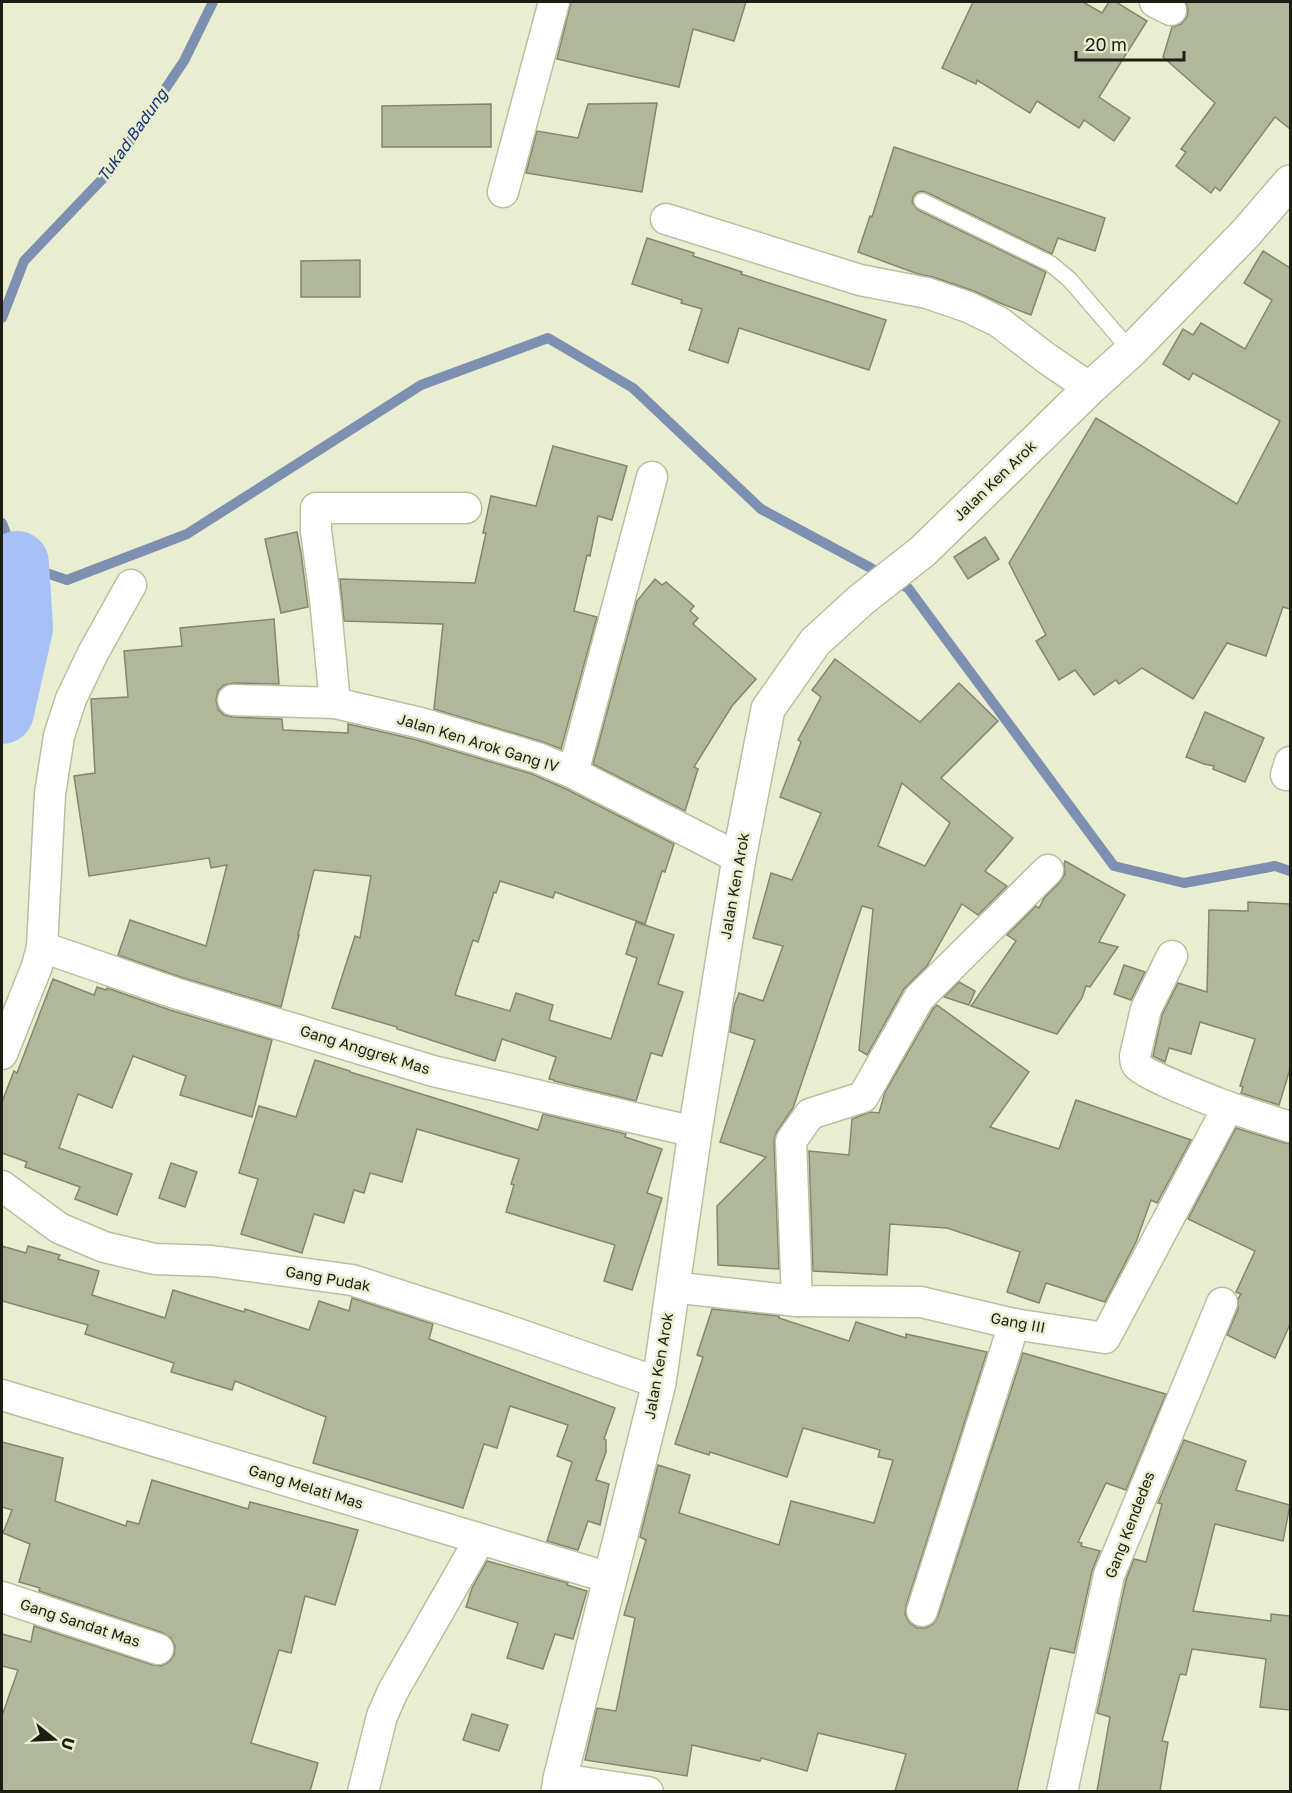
<svg xmlns="http://www.w3.org/2000/svg" width="1292" height="1793" font-family="'Golos Text',sans-serif">
<rect width="100%" height="100%" fill="#e8eecf"/>
<g fill="none" stroke-linecap="round" stroke-linejoin="round">
<!-- stream -->
<g stroke="#7d90b2" stroke-width="10">
<polyline points="2,318 24,261 110,171 184,61 213,2"/>
<polyline points="2,523 17,563 67,580 187,534 421,385 548,338 633,388 761,509 908,588 1114,866 1184,883 1275,866 1290,871"/>
</g>
<!-- river -->
<polyline stroke="#a7c1f6" stroke-width="64" points="2,712 21,628 17,563"/>
</g>
<!-- building -->
<g fill="#b1b79a" stroke="#83886c" stroke-width="1.5" fill-rule="evenodd">
<polygon points="571,2 746,2 734,41 693,29 679,87 557,59"/>
<polygon points="973,2 1083,2 1102,13 1109,2 1116,2 1147,21 1099,97 1130,118 1114,141 1084,120 1079,128 1037,101 1030,113 977,80 976,84 942,68"/>
<polygon points="1186,2 1290,2 1290,129 1275,117 1220,191 1215,187 1211,193 1176,166 1186,152 1181,149 1215,103 1163,57 1172,27 1181,24 1187,17 1188,10"/>
<polygon points="657,103 642,192 526,173 537,131 578,138 588,104"/>
<polygon points="491,104 491,147 382,147 382,106"/>
<polygon points="894,147 1105,218 1095,251 1058,238 1052,254 926,192 921,191 916,193 913,197 912,202 918,210 1046,272 1031,315 1000,303 974,291 933,277 918,274 858,252 870,216 872,217"/>
<polygon points="647,238 694,253 693,256 742,272 741,274 886,320 869,370 739,328 728,363 689,350 702,309 681,303 682,300 632,284"/>
<polygon points="1263,251 1290,268 1290,266 1290,609 1283,607 1266,656 1227,643 1193,699 1142,668 1119,684 1116,680 1094,695 1075,670 1059,680 1036,641 1046,635 1009,563 1096,418 1237,504 1280,421 1193,373 1189,380 1163,364 1183,329 1193,335 1201,323 1245,349 1272,300 1244,283"/>
<polygon points="360,260 360,297 301,297 301,261"/>
<polygon points="553,446 627,466 612,520 598,516 590,556 587,555 574,611 597,617 561,749 543,742 434,709 443,624 344,621 340,579 475,583 486,533 483,533 491,496 536,506"/>
<polygon points="297,532 301,553 308,607 281,613 265,539"/>
<polygon points="985,537 999,559 968,579 954,557"/>
<polygon points="655,579 662,585 666,582 694,606 690,611 698,618 693,624 756,679 732,706 694,767 698,769 685,811 593,764 637,601"/>
<polygon points="274,619 279,684 234,683 224,685 218,691 216,700 218,709 224,715 232,717 282,719 283,730 348,733 348,724 417,740 532,774 566,789 674,844 665,872 662,871 645,924 555,892 553,898 500,881 496,893 494,892 478,942 473,940 455,995 510,1011 516,993 553,1005 549,1020 611,1039 637,958 626,954 636,922 674,935 658,984 683,992 662,1056 651,1053 636,1101 554,1081 554,1080 549,1079 556,1057 502,1039 495,1061 397,1029 397,1027 332,1008 355,936 360,938 371,876 314,870 298,935 299,935 281,1007 180,977 118,955 130,920 206,946 227,865 211,868 209,858 89,876 74,776 95,773 91,699 128,697 124,651 182,646 180,628"/>
<path d="M 835,659 L 920,722 L 959,683 L 998,721 L 941,778 L 1013,838 L 985,871 L 1007,886 L 978,915 L 962,904 L 927,966 L 904,989 L 867,1055 L 859,1050 L 873,909 L 862,906 L 793,1108 L 777,1131 L 774,1141 L 779,1269 L 718,1265 L 717,1206 L 766,1157 L 720,1142 L 755,1040 L 730,1032 L 734,1006 L 739,993 L 763,1001 L 783,946 L 753,938 L 771,873 L 792,880 L 821,813 L 780,797 L 801,742 L 798,740 L 821,697 L 812,690 ZM 902,783 L 950,823 L 925,866 L 878,846 Z"/>
<polygon points="1205,712 1264,738 1245,782 1213,769 1214,766 1204,764 1186,757"/>
<polygon points="1065,861 1125,895 1099,942 1118,947 1090,987 1086,986 1082,998 1057,1034 971,1006 1016,941 1007,935 1036,906 1039,908 1044,898 1060,882 1065,874 1064,864"/>
<polygon points="1248,902 1290,904 1290,1069 1279,1105 1241,1093 1243,1087 1240,1086 1255,1039 1200,1022 1191,1054 1169,1048 1165,1062 1153,1056 1162,1015 1178,983 1207,992 1209,910 1248,911"/>
<polygon points="1124,965 1145,972 1131,1000 1114,994"/>
<polygon points="53,979 94,995 97,987 106,990 107,988 170,1010 272,1040 252,1117 180,1095 186,1076 133,1056 112,1108 78,1094 59,1148 132,1174 117,1215 75,1199 80,1187 25,1167 27,1162 2,1153 2,1102 14,1071 17,1073"/>
<polygon points="959,982 975,991 969,1005 944,997"/>
<polygon points="937,1005 1029,1072 990,1127 1059,1149 1076,1100 1191,1140 1157,1203 1151,1200 1136,1242 1105,1302 1046,1283 1039,1303 1007,1292 1020,1252 947,1228 890,1224 887,1275 813,1271 809,1151 849,1155 852,1119 870,1112 879,1113 885,1092 933,1009"/>
<polygon points="315,1060 350,1071 350,1072 538,1130 543,1114 626,1134 625,1137 662,1149 647,1193 662,1198 632,1290 604,1281 615,1245 506,1212 514,1185 511,1184 519,1159 417,1129 402,1182 370,1173 364,1193 354,1190 344,1223 314,1214 302,1253 241,1234 258,1179 239,1173 259,1106 296,1117"/>
<polygon points="1236,1128 1285,1143 1290,1144 1290,1324 1275,1358 1227,1335 1238,1309 1238,1299 1241,1294 1236,1292 1255,1251 1188,1219"/>
<polygon points="171,1163 197,1172 185,1207 159,1198"/>
<polygon points="2,1246 26,1253 28,1246 60,1255 58,1259 99,1271 92,1295 165,1318 173,1290 244,1312 245,1309 309,1330 319,1301 349,1311 352,1298 433,1324 429,1339 615,1408 604,1439 606,1440 606,1452 596,1480 609,1484 600,1525 588,1521 578,1550 547,1541 572,1462 557,1456 568,1425 510,1406 497,1448 484,1444 463,1508 313,1463 326,1417 235,1381 232,1390 171,1372 174,1363 85,1334 88,1325 2,1301"/>
<polygon points="712,1309 779,1316 779,1318 849,1341 856,1322 906,1338 906,1334 987,1352 906,1606 905,1614 909,1622 917,1628 926,1628 933,1624 938,1616 1023,1353 1166,1394 1126,1490 1106,1483 1078,1542 1082,1543 1081,1546 1100,1551 1092,1571 1074,1653 1050,1648 1017,1791 895,1791 906,1754 818,1733 807,1771 761,1758 760,1761 692,1745 687,1776 585,1760 597,1708 616,1711 635,1618 624,1615 646,1540 640,1537 658,1465 690,1475 679,1513 779,1545 791,1501 874,1523 893,1460 878,1457 880,1450 803,1428 787,1477 710,1452 709,1455 675,1444 703,1357 697,1355"/>
<polygon points="1184,1440 1246,1461 1236,1490 1290,1505 1283,1541 1215,1524 1193,1611 1271,1621 1271,1614 1290,1616 1290,1710 1260,1707 1266,1659 1192,1649 1186,1675 1180,1674 1162,1741 1168,1742 1160,1791 1097,1791 1110,1717 1097,1713 1126,1580 1134,1559 1146,1562 1162,1504 1158,1503"/>
<polygon points="2,1442 63,1458 55,1501 126,1526 127,1521 139,1524 152,1480 248,1509 250,1502 358,1530 335,1605 305,1596 291,1653 279,1650 251,1743 318,1763 310,1791 2,1791 2,1716 18,1670 2,1666 2,1634 31,1642 34,1626 153,1665 161,1666 169,1662 174,1655 175,1646 171,1638 163,1633 39,1591 40,1588 19,1582 30,1544 3,1533 12,1510 2,1507"/>
<polygon points="487,1561 568,1583 567,1585 587,1591 573,1639 555,1634 543,1669 507,1658 518,1623 466,1607 472,1588"/>
<polygon points="472,1714 508,1725 499,1751 463,1740"/>
</g>
<g fill="none" stroke-linecap="round" stroke-linejoin="round">
<!-- service casing -->
<g stroke="#b9bfa1" stroke-width="18">
<polyline id="service" points="922,201 1051,264 1070,280 1131,351"/>
</g>
<!-- minor casing -->
<g stroke="#b9bfa1" stroke-width="33">
<g id="minor">
<polyline points="1155,2 1171,10"/>
<polyline points="503,192 554,2"/>
<polyline points="666,219 860,280 927,293 968,307 999,322 1046,358 1090,388"/>
<polyline points="233,700 335,703 421,723 538,758 573,773 739,858"/>
<polyline points="335,703 325,599 316,531 316,508 466,508"/>
<polyline points="573,773 652,477"/>
<polyline points="1286,775 1290,762"/>
<polyline points="42,947 175,993 433,1071 695,1132"/>
<path d="M 1172,956 L 1146,1009 L 1135,1056 C 1135,1059 1135,1062 1137,1065 C 1144,1075 1213,1101 1228,1107"/>
<polyline points="2,1054 37,966 42,947 50,794 59,736 71,699 93,653 131,585"/>
<polyline points="2,1186 59,1228 104,1247 155,1259 212,1261 352,1280 504,1329 659,1383"/>
<polyline points="672,1287 797,1301 921,1302 1014,1324 1105,1338 1228,1107 1290,1127"/>
<polyline points="797,1301 791,1141 810,1114 863,1097 919,998 1048,870"/>
<polyline points="2,1395 610,1578"/>
<polyline points="2,1597 158,1649"/>
<polyline points="922,1611 1014,1324"/>
<polyline points="560,1779 648,1792"/>
<polyline points="363,1792 382,1716 393,1691 480,1539"/>
<polyline points="1062,1792 1109,1575 1222,1303"/>
</g>
</g>
<!-- tertiary casing -->
<g stroke="#b9bfa1" stroke-width="36">
<polyline id="tertiary" points="558,1792 560,1779 659,1383 695,1132 739,858 768,709 815,642 861,600 923,551 1090,388 1131,351 1246,233 1290,182"/>
</g>
<!-- service -->
<use href="#service" stroke="#fff" stroke-width="15"/>
<!-- minor -->
<use href="#minor" stroke="#fff" stroke-width="30"/>
<!-- tertiary -->
<use href="#tertiary" stroke="#fff" stroke-width="33"/>
</g>
<g text-anchor="middle" stroke-width="5" stroke-linejoin="round" paint-order="stroke">
<!-- street labels -->
<g font-size="15" fill="#1c1e13" stroke="#e8eecf">
<text transform="translate(995 481) rotate(-44)" y="5">Jalan Ken Arok</text>
<text transform="translate(478 743) rotate(17)" y="5">Jalan Ken Arok Gang IV</text>
<text transform="translate(735 886) rotate(-80)" y="5">Jalan Ken Arok</text>
<text transform="translate(365 1050) rotate(17)" y="5">Gang Anggrek Mas</text>
<text transform="translate(328 1279) rotate(10)" y="5">Gang Pudak</text>
<text transform="translate(1018 1323) rotate(11)" y="5">Gang III</text>
<text transform="translate(659 1366) rotate(-80)" y="5">Jalan Ken Arok</text>
<text transform="translate(306 1487) rotate(17)" y="5">Gang Melati Mas</text>
<text transform="translate(1130 1525) rotate(-69)" y="5">Gang Kendedes</text>
<text transform="translate(80 1623) rotate(18)" y="5">Gang Sandat Mas</text>
</g>
<!-- water labels -->
<g font-size="16" font-style="italic" fill="#132e79" stroke="#e8eecf">
<text transform="translate(132 135) rotate(-55)" y="6">Tukad Badung</text>
</g>
</g>
<!-- border -->
<rect width="1292" height="1793" fill="none" stroke="#1c1e13" stroke-width="6"/>
<!-- north arrow -->
<g transform="translate(54 1739) rotate(108)" stroke="#e8eecf" stroke-width="4.5" paint-order="stroke">
<path d="M0-4.5L10 22L0 15L-10 22Z" fill="#1c1e13"/>
<text y="-9" font-size="16" font-weight="bold" text-anchor="middle" fill="#1c1e13">U</text>
</g>
<!-- scale -->
<path d="M1076 51v9h108v-9" fill="none" stroke="#1c1e13" stroke-width="3"/>
<text x="1085" y="51" font-size="18" fill="#1c1e13" stroke="#e8eecf" stroke-width="4.5" paint-order="stroke">20 m</text>
</svg>
